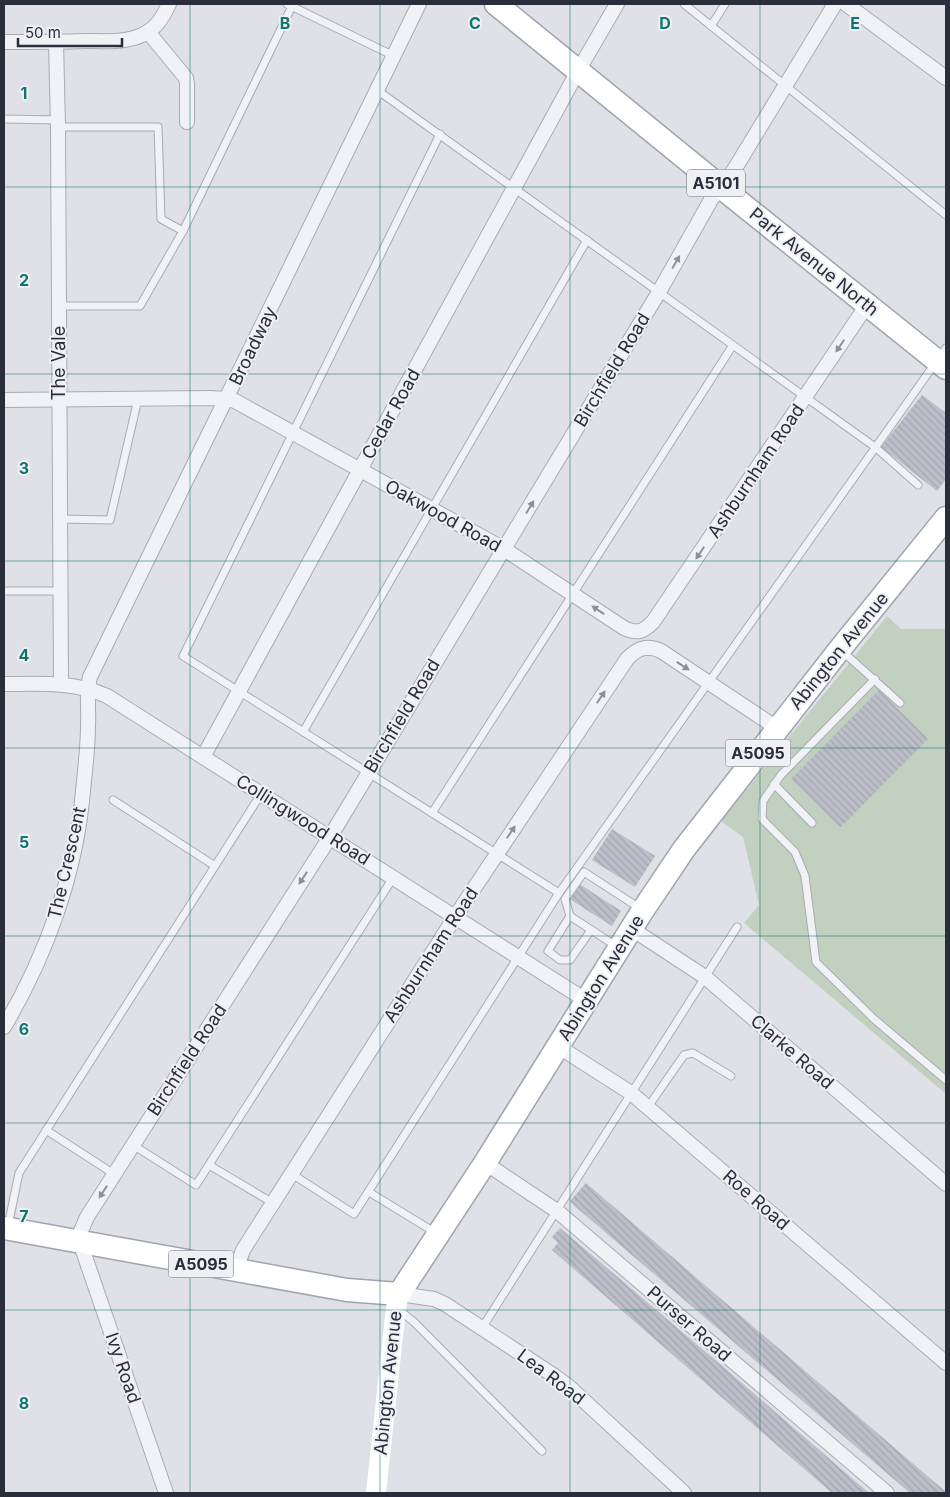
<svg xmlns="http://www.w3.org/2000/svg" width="950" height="1497" font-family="Inter,sans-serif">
<defs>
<pattern id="building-back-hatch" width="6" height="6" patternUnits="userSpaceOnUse" patternTransform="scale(1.25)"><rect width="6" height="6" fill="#bcbfc9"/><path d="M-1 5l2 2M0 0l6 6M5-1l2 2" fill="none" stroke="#a2a4ae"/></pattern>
</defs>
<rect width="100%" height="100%" fill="#dfe1e7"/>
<!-- pitch -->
<polygon fill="#c2d0c0" points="887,616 901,629 946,629 946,1094 744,923 759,905 743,837 721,821"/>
<!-- building -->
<g fill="url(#building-back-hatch)">
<polygon points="922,395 946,413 946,479 937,491 881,447"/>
<polygon points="879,690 928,739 840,828 791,779"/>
<polygon points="612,829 655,856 635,887 592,860"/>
<polygon points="578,883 621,911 612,926 568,898"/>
<polygon points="586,1183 946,1492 946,1493 910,1493 577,1208 570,1201"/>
<polygon points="560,1228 728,1371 869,1493 832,1493 552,1250 558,1243 552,1237"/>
</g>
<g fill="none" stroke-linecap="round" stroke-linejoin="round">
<!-- lane casing -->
<g stroke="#a8abb4" stroke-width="9">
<g id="lane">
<polyline points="287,4 394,56"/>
<polyline points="684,4 946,215"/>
<polyline points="711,26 725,4"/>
<polyline points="377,90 875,447 918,485"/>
<polyline points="4,119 58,120"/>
<polyline points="58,127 158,127 161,219 183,231"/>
<polyline points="440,134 183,656 559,893"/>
<polyline points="59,306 140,306 183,231 292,6"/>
<polyline points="60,519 110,520 138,399"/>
<polyline points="4,591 61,591"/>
<polyline points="842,651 900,703"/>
<polyline points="875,679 781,775 763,801 762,819 795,852 805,876 816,962 874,1019 946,1080"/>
<polyline points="303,732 587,240"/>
<polyline points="774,784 812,823"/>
<polyline points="113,800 215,866"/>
<polyline points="432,813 733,345"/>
<polyline points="570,916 548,951 560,960 570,960 591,930"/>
<polyline points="616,946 570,916 565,899 584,872 641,909"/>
<polyline points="648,1107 684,1055 693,1053 731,1076"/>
<polyline points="46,1130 114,1174"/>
<polyline points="133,1145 196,1185 393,878"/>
<polyline points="209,1165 273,1203"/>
<polyline points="292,1174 354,1214 559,893 946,348"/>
<polyline points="369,1192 436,1233"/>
<polyline points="8,1226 19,1173 261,794"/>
<polyline points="398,1309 414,1322 542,1451"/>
<polyline points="482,1328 737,927"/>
</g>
</g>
<!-- street casing -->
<g stroke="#a8abb4" stroke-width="16">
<g id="street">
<polyline points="846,4 946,78"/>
<polyline points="148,32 186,78 187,84 187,122"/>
<path d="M 4,42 C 31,42 58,42 85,41 C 103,41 125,43 142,35 C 156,29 163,17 169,4"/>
<polyline points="56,42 58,127 61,684"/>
<path d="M 4,400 L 210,398 L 227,399 L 235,401 L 504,549 L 624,628 C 637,634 643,632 653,622 L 867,305"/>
<path d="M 4,684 C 39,684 74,681 107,696 L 587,1001"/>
<polyline points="203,757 578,71 617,4"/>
<polyline points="632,929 705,977 946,1184"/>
<path d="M 4,1027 C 46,956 76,874 83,791 C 85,769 88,748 88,726 C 89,709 86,693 90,677 L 419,4"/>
<polyline points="559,1047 631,1093 946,1363"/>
<polyline points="485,1163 557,1211 887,1493"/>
<path d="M 236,1270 L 243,1250 L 455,917 L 627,659 C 637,649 646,644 661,651 L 777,728"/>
<polyline points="399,1294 434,1299 445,1304 553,1375 568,1386 684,1493"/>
<polyline points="166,1493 80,1242 81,1231 87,1217 330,837 659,292 712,198 722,188 737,165 835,4"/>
</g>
</g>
<!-- primary casing -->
<g stroke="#9fa4b1" stroke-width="25">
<g id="primary">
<polyline points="496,4 722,188 946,368"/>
<polyline points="4,1228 347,1290 399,1294 485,1163 643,910 684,849 840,649 946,518"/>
</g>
</g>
<!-- lane -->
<use href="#lane" stroke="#f1f2f5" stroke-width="7"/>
<!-- street -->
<use href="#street" stroke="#f1f2f5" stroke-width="14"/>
<!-- secondary -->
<polyline stroke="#fff" stroke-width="20" points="376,1493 396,1308 399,1294"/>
<!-- primary -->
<use href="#primary" stroke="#fff" stroke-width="22"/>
</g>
<!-- one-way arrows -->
<defs><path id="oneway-solid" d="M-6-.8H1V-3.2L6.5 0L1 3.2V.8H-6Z" transform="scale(1.25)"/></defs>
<g fill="#8d9098">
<use href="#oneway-solid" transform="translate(676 262) rotate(-60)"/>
<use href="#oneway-solid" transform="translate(840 346) rotate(124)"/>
<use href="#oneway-solid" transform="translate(530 507) rotate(-59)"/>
<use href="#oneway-solid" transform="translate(700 553) rotate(124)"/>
<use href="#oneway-solid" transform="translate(598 610) rotate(-146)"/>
<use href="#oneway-solid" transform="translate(683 666) rotate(33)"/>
<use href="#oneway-solid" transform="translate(601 697) rotate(-56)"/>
<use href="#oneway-solid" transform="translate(511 832) rotate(-56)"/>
<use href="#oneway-solid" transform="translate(303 878) rotate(123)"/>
<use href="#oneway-solid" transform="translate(103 1192) rotate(123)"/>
</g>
<!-- grid -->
<path fill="none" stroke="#0f766e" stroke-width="1" stroke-opacity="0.55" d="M 190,4 L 190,1493M 380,4 L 380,1493M 570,4 L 570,1493M 760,4 L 760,1493M 4,187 L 946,187M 4,374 L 946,374M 4,561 L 946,561M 4,748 L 946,748M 4,936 L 946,936M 4,1123 L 946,1123M 4,1310 L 946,1310"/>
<g text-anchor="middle" stroke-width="4" stroke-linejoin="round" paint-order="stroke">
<!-- shield labels -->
<g fill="#eef0f4" stroke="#646873" stroke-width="1">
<rect x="687" y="169.5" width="58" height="27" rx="4"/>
<rect x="725.5" y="739.5" width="65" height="27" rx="4"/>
<rect x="168.5" y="1250.5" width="65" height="27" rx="4"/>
</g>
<g font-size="16" font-weight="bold" fill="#292d3c">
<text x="716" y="189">A5101</text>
<text x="758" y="759">A5095</text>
<text x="201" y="1270">A5095</text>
</g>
<!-- street labels -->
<g font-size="18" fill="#292d3c" stroke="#eef0f4">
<text transform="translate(814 262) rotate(39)" y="6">Park Avenue North</text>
<text transform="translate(253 346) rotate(-64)" y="6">Broadway</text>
<text transform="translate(59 363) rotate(-90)" y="6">The Vale</text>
<text transform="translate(612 370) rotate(-59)" y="6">Birchfield Road</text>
<text transform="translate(391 414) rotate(-61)" y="6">Cedar Road</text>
<text transform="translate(756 471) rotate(-56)" y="6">Ashburnham Road</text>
<text transform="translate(443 516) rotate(29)" y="6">Oakwood Road</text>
<text transform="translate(839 651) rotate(-51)" y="6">Abington Avenue</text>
<text transform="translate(402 716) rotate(-59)" y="6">Birchfield Road</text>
<text transform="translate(303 820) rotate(32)" y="6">Collingwood Road</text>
<text transform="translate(67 863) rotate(-77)" y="6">The Crescent</text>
<text transform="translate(431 955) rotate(-57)" y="6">Ashburnham Road</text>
<text transform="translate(601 978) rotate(-58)" y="6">Abington Avenue</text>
<text transform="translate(792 1052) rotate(41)" y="6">Clarke Road</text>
<text transform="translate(187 1060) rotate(-57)" y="6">Birchfield Road</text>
<text transform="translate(756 1200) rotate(41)" y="6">Roe Road</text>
<text transform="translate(689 1324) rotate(41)" y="6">Purser Road</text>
<text transform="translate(123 1368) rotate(71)" y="6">Ivy Road</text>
<text transform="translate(551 1377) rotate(37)" y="6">Lea Road</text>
<text transform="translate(388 1383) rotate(-84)" y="6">Abington Avenue</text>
</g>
</g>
<g font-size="16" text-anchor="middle" font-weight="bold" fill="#0f766e" stroke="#eef0f4" stroke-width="4" stroke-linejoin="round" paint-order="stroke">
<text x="285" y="29">B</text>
<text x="475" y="29">C</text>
<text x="665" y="29">D</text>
<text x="855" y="29">E</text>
<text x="24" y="99">1</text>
<text x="24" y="286">2</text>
<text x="24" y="474">3</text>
<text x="24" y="661">4</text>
<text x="24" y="848">5</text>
<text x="24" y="1035">6</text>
<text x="24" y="1222">7</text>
<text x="24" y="1409">8</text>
</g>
<!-- border -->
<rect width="950" height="1497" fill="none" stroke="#292d3c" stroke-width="10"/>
<!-- scale -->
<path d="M18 38v8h104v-8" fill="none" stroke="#292d3c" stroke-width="2.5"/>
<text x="25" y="38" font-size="15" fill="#292d3c" stroke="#eef0f4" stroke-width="4" paint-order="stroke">50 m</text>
</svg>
